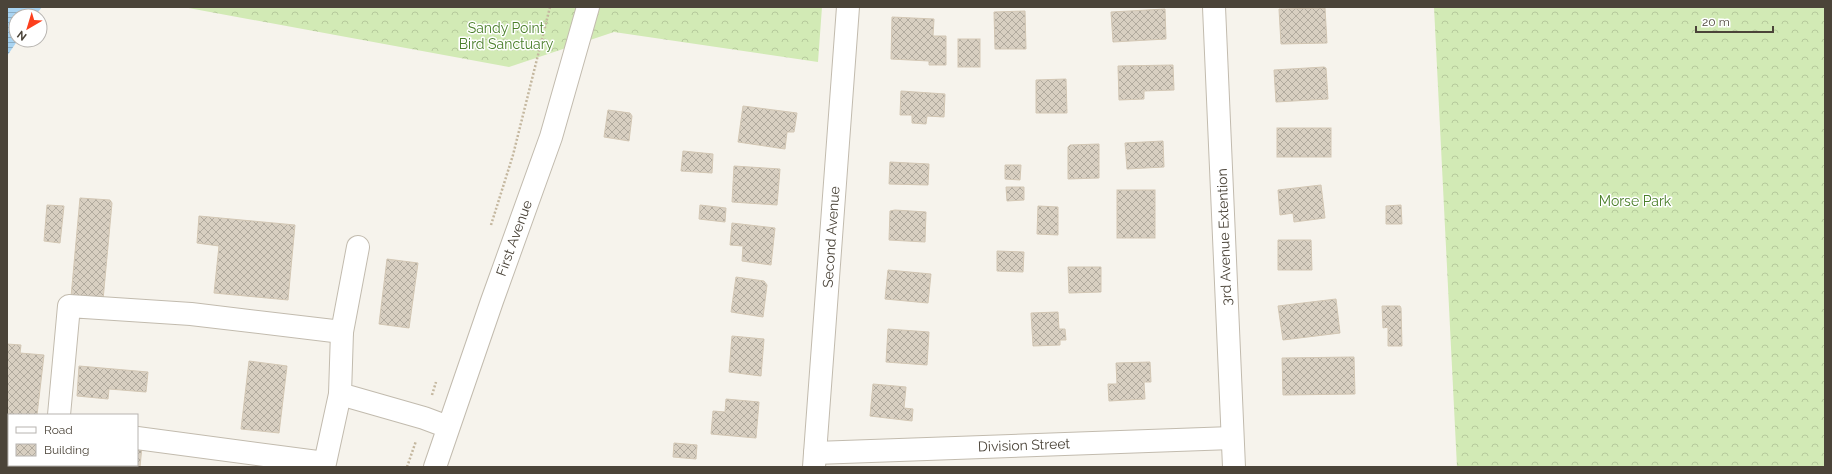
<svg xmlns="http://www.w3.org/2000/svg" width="1832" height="474" font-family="Raleway,sans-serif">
<defs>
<pattern id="forest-crowns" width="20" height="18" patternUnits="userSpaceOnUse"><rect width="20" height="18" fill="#d2eab5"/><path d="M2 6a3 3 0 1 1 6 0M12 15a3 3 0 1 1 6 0" fill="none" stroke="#b6ca9c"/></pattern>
<pattern id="water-rules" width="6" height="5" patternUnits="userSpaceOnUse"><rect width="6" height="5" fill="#a9d4f2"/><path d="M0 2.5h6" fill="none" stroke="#8caec5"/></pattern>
<pattern id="building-cross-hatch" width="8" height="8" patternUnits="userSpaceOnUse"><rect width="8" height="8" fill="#d8cfc1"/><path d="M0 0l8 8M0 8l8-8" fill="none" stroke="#b1aa9e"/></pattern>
</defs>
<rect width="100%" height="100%" fill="#f6f3ec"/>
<!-- forest -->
<g fill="url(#forest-crowns)">
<polygon points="183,7 822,7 818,62 614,32 509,67"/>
<polygon points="1434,7 1825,7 1825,467 1457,467"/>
</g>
<!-- water -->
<polygon fill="url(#water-rules)" points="7,7 42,7 35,16 16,16 16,40 18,40 7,56"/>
<!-- building -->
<g fill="url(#building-cross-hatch)" stroke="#d3c7b4">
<polygon points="1325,8 1327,43 1281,44 1279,9"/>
<polygon points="1165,9 1166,39 1113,42 1111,12"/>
<polygon points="1025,11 1026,49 995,49 994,12"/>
<polygon points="892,17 934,19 933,36 946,36 946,65 929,65 929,61 891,59"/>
<rect x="958" y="39" width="22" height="28"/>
<polygon points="1173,65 1174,90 1144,91 1144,99 1119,100 1118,66"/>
<polygon points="1324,67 1326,68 1328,99 1276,102 1274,70"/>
<polygon points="1066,79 1067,113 1036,113 1036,80"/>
<polygon points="901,91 945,94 944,117 927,116 926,124 912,123 912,115 900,115"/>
<polygon points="743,106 797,113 794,132 787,132 785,149 738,142"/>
<polygon points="608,110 630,113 632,116 629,141 604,137"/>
<rect x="1277" y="128" width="54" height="29"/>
<polygon points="1163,141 1164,167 1127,169 1125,143"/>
<polygon points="1099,144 1099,178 1068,179 1068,147 1070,145"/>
<polygon points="683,151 713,154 712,173 681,171"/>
<polygon points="890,162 929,164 928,185 889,184"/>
<polygon points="1005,165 1021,165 1020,180 1005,179"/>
<polygon points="734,166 780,169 777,205 732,202"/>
<polygon points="1321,185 1325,218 1294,222 1293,213 1280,215 1278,190"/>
<polygon points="1006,187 1024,187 1024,200 1007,201"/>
<rect x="1117" y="190" width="38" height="48"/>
<polygon points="80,198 110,200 112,203 103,300 71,297"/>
<polygon points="47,205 64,206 60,243 44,241"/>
<polygon points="700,205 726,208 725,222 699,219"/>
<polygon points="1401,205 1402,224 1386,224 1386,206"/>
<polygon points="1038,206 1058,207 1058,235 1037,234"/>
<polygon points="895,210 926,212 925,242 889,240 890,211"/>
<polygon points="199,216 295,225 288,300 214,293 219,246 197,243"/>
<polygon points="732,223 775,228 771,265 742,261 743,246 730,245"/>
<polygon points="1278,240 1311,240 1312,270 1278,270"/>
<polygon points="997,251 1024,252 1023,272 997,271"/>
<polygon points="387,259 418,263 409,328 379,324"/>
<polygon points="1068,267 1101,267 1101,292 1069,293"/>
<polygon points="888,270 931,274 928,303 885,299"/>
<polygon points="736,277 764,281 767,285 763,317 731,312"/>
<polygon points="1336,299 1340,333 1283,340 1278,306"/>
<polygon points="1382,306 1400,306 1401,308 1402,346 1388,346 1388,327 1383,328"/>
<polygon points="1058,312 1059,329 1065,329 1066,340 1060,340 1060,345 1033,346 1031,313"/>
<polygon points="888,329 929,332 927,365 886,362"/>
<polygon points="732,336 764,339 761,376 729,372"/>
<polygon points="7,344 21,345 20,353 44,355 37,415 9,415 9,465 32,465 32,467 7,467"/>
<polygon points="1354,357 1355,394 1283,395 1282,358"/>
<polygon points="249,361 287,366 279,433 241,429"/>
<polygon points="1150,362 1151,382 1144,382 1145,399 1109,401 1108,384 1117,384 1116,363"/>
<polygon points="79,366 148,372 146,392 109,389 108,399 77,396"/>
<polygon points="873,384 906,387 904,408 913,409 912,421 870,416"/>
<polygon points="726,399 759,402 756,438 711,434 713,411 725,412"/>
<polygon points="674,443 697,445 696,459 673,457"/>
<polygon points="137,445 142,446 140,467 91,467 91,465 137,465"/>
</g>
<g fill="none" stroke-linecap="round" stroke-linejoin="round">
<!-- minor casing -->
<g stroke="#c2bbae" stroke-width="24">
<g id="minor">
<polyline points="1214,7 1234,467"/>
<polyline points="358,247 342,332 340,394 424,418 448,427"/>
<polyline points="59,415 69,306 191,314 342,332"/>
<polyline points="137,438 325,463 340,394"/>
<polyline points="815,453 1232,438"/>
<polyline points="435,467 492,301 551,137 588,7"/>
<polyline points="814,467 848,7"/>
</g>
</g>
<!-- path -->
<g stroke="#c4b79f" stroke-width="2.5" stroke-dasharray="2 2" stroke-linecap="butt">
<polyline points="491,225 513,155 550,7"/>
<polyline points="432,395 436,382"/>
<polyline points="407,467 416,441"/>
</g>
<!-- minor -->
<use href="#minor" stroke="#fff" stroke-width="22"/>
</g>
<g text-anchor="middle" stroke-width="3" stroke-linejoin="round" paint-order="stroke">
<!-- park labels -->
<g font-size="14" fill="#4a7f2a" stroke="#fff">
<text x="506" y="33">Sandy Point<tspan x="506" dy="16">Bird Sanctuary</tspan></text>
<text x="1635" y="206">Morse Park</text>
</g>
<!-- street labels -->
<g font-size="14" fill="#4b4439" stroke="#fff">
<text transform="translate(831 237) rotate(-86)" y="5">Second Avenue</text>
<text transform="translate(1224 237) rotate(-92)" y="5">3rd Avenue Extention</text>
<text transform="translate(514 238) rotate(-70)" y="5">First Avenue</text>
<text transform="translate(1024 445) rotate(-2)" y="5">Division Street</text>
</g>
</g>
<!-- border -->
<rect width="1832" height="474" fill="none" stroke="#4b4439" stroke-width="16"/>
<!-- legend -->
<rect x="8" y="414" width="130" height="52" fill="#ffffff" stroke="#b7b4b0"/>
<rect x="16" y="427" width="20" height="6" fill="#ffffff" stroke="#b7b4b0"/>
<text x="44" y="434" font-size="12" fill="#4b4439">Road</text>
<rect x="16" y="444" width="20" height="12" fill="url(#building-cross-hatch)" stroke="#b7b4b0"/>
<text x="44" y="454" font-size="12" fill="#4b4439">Building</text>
<!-- north arrow -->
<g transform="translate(28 28) rotate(218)"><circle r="19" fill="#ffffff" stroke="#b7b4b0"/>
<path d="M0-3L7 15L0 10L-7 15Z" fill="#fc3f1d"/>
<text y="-6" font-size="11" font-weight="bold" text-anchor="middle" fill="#4b4439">N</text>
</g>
<!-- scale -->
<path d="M1696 26v6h77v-6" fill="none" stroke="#4b4439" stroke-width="2"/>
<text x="1702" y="26" font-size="12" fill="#4b4439" stroke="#ffffff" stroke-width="3" paint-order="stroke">20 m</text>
</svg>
